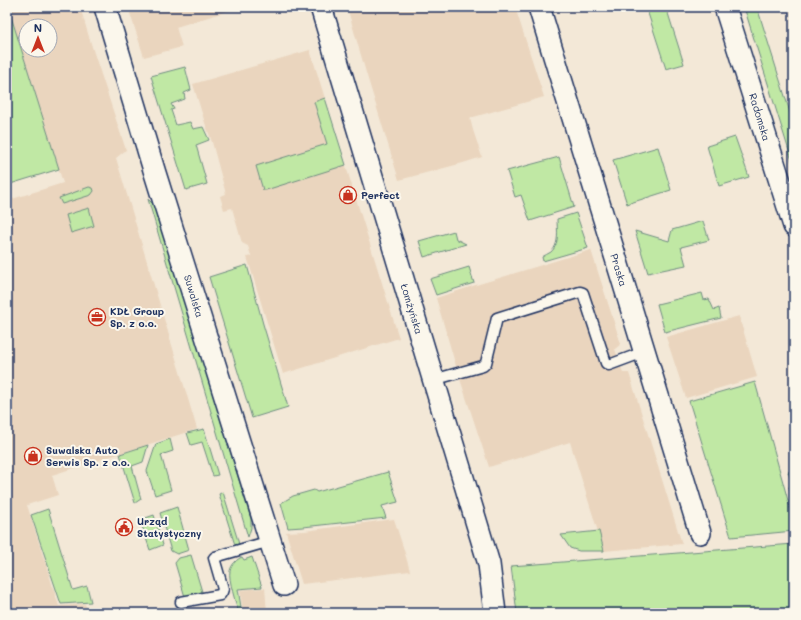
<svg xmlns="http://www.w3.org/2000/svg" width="801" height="620" font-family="Mali,sans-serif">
<rect width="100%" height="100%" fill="#f3e8d7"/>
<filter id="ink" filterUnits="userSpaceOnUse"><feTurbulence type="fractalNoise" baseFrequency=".025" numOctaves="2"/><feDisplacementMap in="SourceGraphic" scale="8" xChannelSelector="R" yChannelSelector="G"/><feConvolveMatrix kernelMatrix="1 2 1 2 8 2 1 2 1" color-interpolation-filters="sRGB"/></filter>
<g filter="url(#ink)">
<!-- built -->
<g fill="#ead5be" fill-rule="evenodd">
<path d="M 8,7 L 80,7 L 93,50 L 126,150 L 116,158 L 197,429 L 52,475 L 58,495 L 27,505 L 59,606 L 85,604 L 88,613 L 7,613 L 7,214 L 12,212 L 9,200 L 63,183 ZM 26,26 L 50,26 L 50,50 L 26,50 Z"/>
<polygon points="128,7 241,7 176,27 182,47 144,57"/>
<polygon points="347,7 515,7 544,97 470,118 473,130 482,157 463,163 399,180 367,76"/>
<polygon points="310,50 399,338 283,374 247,257 251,256 248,246 242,243 232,208 224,210 220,196 226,194 212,142 205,123 193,84"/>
<polygon points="591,250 621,344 615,349 623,373 629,373 682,544 604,551 570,442 489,467 458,373 436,298 476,285"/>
<polygon points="739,316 757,377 686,398 666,337"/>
<polygon points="394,519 404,550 410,571 302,584 286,532 305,531"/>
<polygon points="265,588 267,613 243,613 240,590"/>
</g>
<!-- green -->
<g fill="#c0e8a4" stroke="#6e8c81">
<polygon points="7,7 8,7 59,169 7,185"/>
<polygon points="646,7 666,7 684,64 666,69"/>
<polygon points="744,7 757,7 794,125 794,167"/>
<polygon points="185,67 191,90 184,93 185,99 171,104 174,109 171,110 176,125 190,122 193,129 203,127 209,140 196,145 207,184 186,190 151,76"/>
<polygon points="325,98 346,165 266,190 263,190 256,166 327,144 314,102"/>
<polygon points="735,137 749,177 719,186 707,146"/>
<polygon points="658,147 671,190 627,204 613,160"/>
<polygon points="559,157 574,207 530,221 521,195 515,197 507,171"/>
<polygon points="89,187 93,188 94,191 91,195 62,204 59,198"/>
<polygon points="148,199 155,206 251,519 251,528 248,537"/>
<polygon points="89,208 94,226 71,233 66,215"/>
<path d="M 576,213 L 588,248 L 543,261 L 542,257 C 545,255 548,254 551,252 C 560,244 557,230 557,219 Z"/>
<polygon points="703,221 709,240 681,247 686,265 648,273 635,231 669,241 672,230"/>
<polygon points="454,231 456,239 466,244 424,257 419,241"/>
<polygon points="247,265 263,324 288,407 252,418 209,277"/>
<polygon points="469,267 474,283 436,295 430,279"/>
<polygon points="702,293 704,300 709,299 714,310 719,308 721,318 665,332 657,304"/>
<polygon points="755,382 794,522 794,531 731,537 689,401"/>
<polygon points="204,429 218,475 213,476 202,442 191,445 187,433"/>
<polygon points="170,439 173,451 161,455 171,490 155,495 147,471 156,444"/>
<polygon points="148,445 143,462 132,466 141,499 135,503 120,454"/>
<polygon points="794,471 794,501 789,487 793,485 788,472"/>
<polygon points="388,472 398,502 382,506 386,518 303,527 288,528 281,503 293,496 314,490 317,492"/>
<polygon points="223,492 239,544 235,545 219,494"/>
<polygon points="177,507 189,550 177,554 171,551 160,513"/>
<polygon points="48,509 73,590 87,586 91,602 61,604 31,515"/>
<polygon points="154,515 163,545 150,550 140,520"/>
<polygon points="599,531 604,551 579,551 570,548 561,535"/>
<polygon points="794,544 794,613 517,613 511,566"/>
<polygon points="191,555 203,595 185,597 175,563 179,558"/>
<path d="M 242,557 L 244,560 L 252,557 L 262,587 L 238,589 L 242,613 L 239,613 C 236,604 228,579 230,571 C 231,565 237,559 242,557 Z"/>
</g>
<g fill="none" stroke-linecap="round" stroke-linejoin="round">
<!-- service casing -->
<g stroke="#1b2f5e" stroke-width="13">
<g id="service">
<polyline points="433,380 483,366 486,363 497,318 580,292 583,293 606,363 609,365 644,352"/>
<polyline points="181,602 220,595 222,592 223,589 214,558 215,557 270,541"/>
</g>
</g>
<!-- minor casing -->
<g stroke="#1b2f5e" stroke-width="24">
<g id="minor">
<polyline points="105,7 154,170 284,585"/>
<polyline points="321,7 489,564 495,613"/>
<polyline points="539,7 700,533"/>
<polyline points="725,7 794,226"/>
</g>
</g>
<!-- service -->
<use href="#service" stroke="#fbf7ec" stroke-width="10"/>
<!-- minor -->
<use href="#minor" stroke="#fbf7ec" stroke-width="21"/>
</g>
</g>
<!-- icons -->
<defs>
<g id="shop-ring" transform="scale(0.9)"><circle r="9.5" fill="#fbf7ec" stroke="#c8321e" stroke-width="1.5"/><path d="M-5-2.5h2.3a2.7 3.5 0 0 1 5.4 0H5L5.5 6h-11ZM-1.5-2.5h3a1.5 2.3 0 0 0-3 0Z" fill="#c8321e"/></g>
<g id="office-ring" transform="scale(0.9)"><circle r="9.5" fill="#fbf7ec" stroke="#c8321e" stroke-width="1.5"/><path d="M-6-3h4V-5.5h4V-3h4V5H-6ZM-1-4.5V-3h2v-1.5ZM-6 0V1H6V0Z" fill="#c8321e"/></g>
<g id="civic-ring" transform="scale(0.9)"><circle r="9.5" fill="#fbf7ec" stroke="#c8321e" stroke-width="1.5"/><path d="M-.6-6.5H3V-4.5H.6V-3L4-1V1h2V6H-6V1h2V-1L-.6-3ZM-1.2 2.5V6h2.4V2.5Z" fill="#c8321e"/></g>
</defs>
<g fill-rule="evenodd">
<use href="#shop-ring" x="348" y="195"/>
<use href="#office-ring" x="97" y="317"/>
<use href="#shop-ring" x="33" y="456"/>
<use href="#civic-ring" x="124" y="527"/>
</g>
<g text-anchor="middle" stroke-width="4" stroke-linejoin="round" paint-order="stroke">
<!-- street labels -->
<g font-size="10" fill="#1b2f5e" stroke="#fbf7ec">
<text transform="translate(760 117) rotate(73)" y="4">Radomska</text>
<text transform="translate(619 270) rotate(73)" y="4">Praska</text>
<text transform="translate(194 296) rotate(73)" y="4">Suwalska</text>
<text transform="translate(412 309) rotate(73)" y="4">Łomżyńska</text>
</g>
<!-- poi labels -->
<g font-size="10" font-weight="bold" fill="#1b2f5e" stroke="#fbf7ec" text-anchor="start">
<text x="361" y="199">Perfect</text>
<text x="110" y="315">KDŁ Group<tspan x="110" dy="12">Sp. z o.o.</tspan></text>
<text x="46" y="454">Suwalska Auto<tspan x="46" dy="12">Serwis Sp. z o.o.</tspan></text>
<text x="137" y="525">Urząd<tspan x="137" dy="12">Statystyczny</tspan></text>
</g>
</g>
<!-- margin -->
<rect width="801" height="620" fill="none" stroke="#fbf7ec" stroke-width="24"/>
<rect x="12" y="12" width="777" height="596" fill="none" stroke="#1b2f5e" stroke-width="1.5" filter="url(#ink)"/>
<!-- north arrow -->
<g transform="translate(38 38)"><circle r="19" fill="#fbf7ec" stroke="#a1a7b3"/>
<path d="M0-3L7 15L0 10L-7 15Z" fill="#c8321e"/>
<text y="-6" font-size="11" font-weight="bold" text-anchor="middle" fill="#1b2f5e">N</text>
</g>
</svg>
